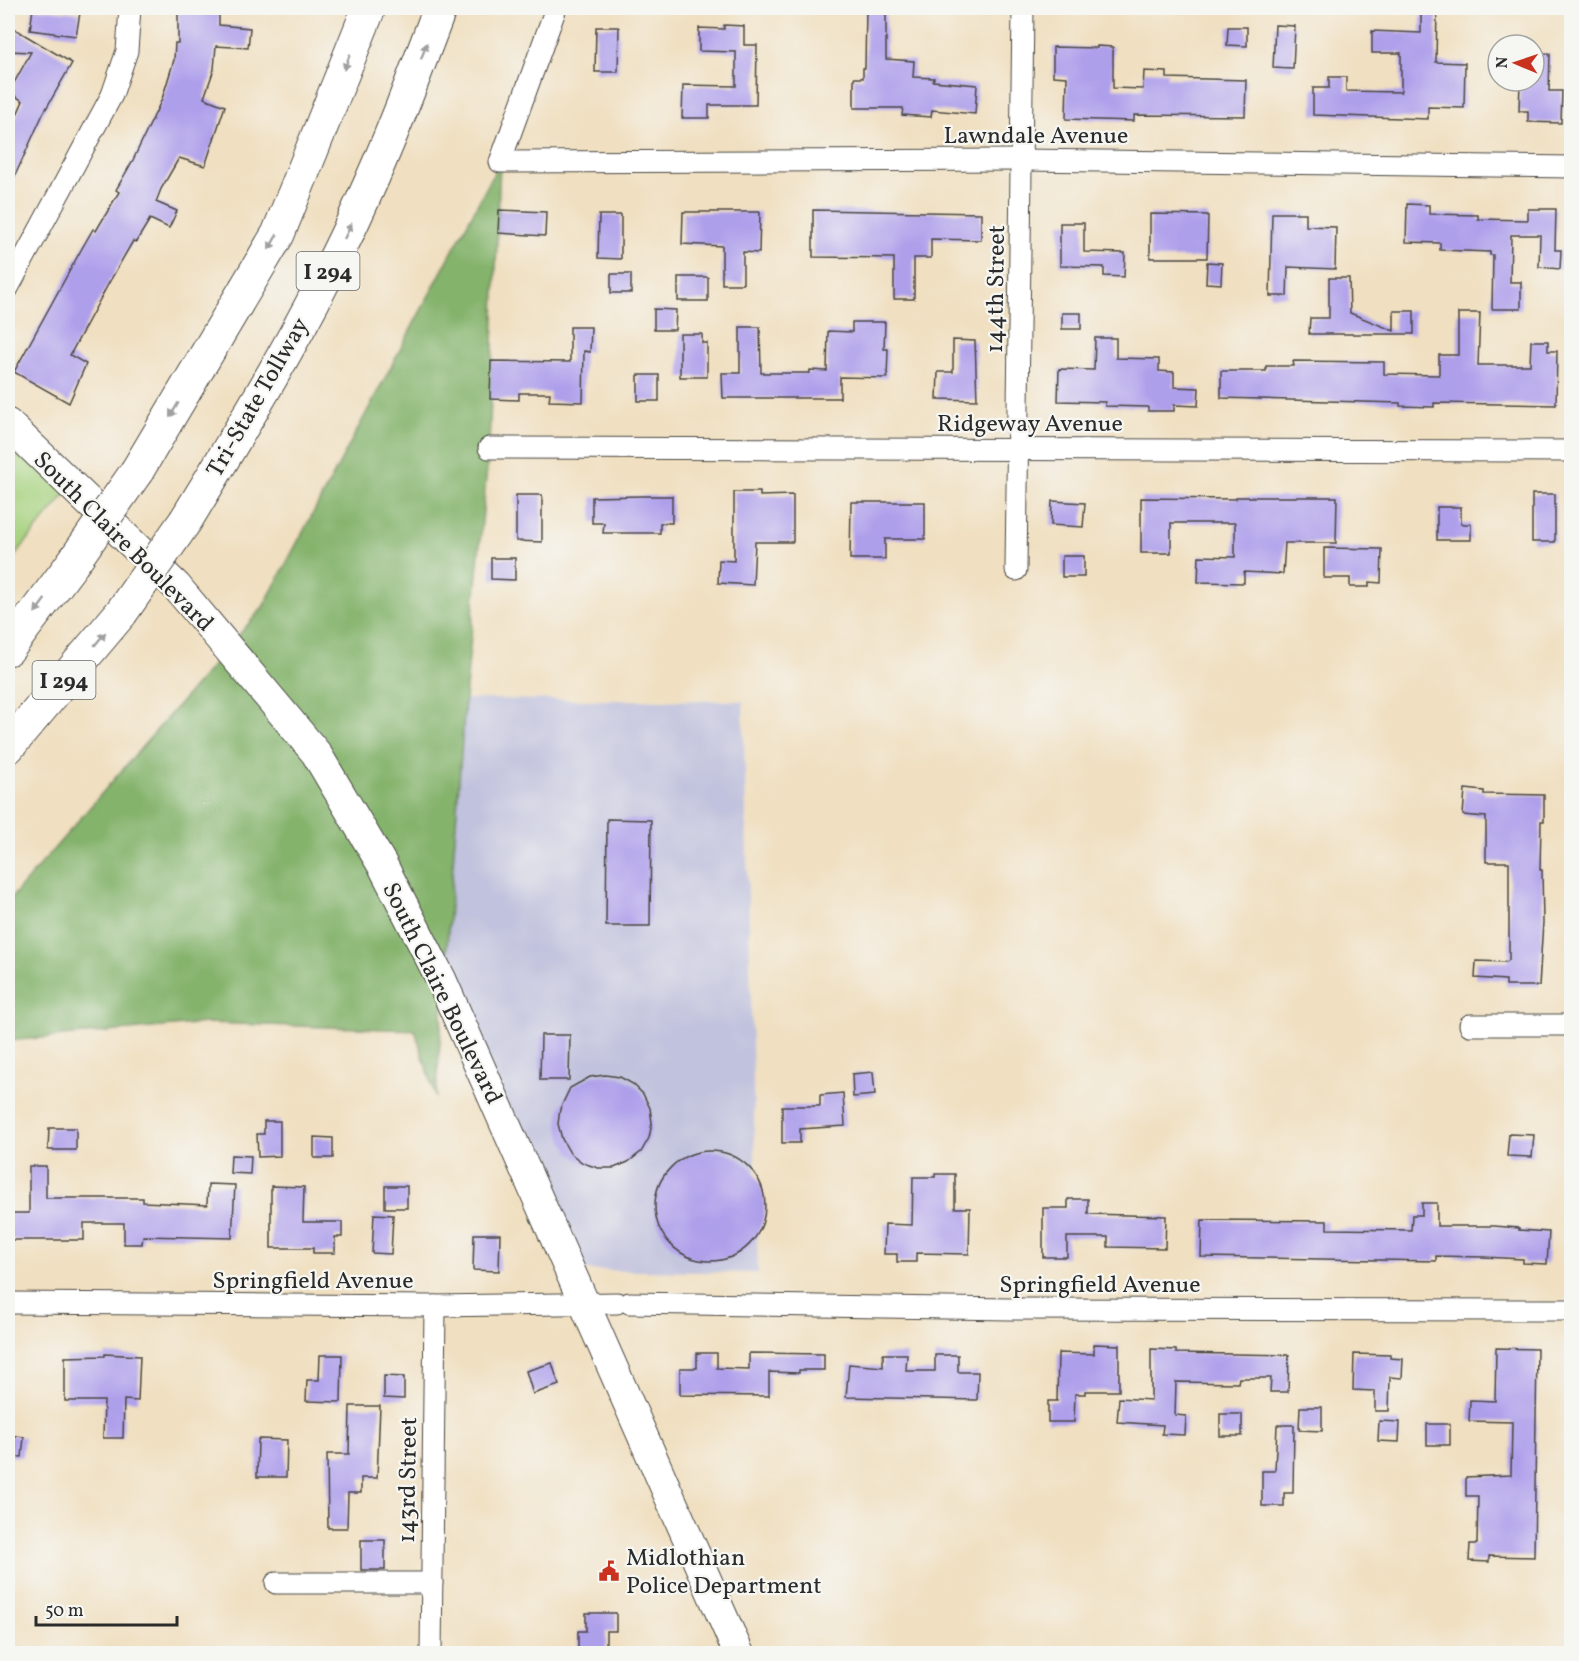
<svg xmlns="http://www.w3.org/2000/svg" width="1579" height="1661" font-family="Vollkorn,serif">
<rect width="100%" height="100%" fill="#f6f6f2"/>
<filter id="ink" filterUnits="userSpaceOnUse"><feTurbulence type="fractalNoise" baseFrequency=".0167" numOctaves="2"/><feDisplacementMap in="SourceGraphic" scale="12" xChannelSelector="R" yChannelSelector="G"/><feConvolveMatrix kernelMatrix="1 2 1 2 8 2 1 2 1" color-interpolation-filters="sRGB"/></filter>
<filter id="wash" filterUnits="userSpaceOnUse"><feTurbulence type="fractalNoise" baseFrequency=".008" numOctaves="4" result="noise"/><feDisplacementMap in="SourceGraphic" scale="24" xChannelSelector="R" yChannelSelector="G"/><feGaussianBlur stdDeviation="1.35" result="paint"/><feColorMatrix in="noise" values="0 0 0 0 0 0 0 0 0 0 0 0 0 0 0 0 0 1.4 0 .05"/><feComposite in="paint" operator="in"/></filter>
<g filter="url(#wash)">
<rect width="100%" height="100%" fill="#f0dfc0"/>
<!-- industrial -->
<polygon fill="#c1c2dd" points="465,699 743,701 758,1273 579,1270 446,970"/>
<!-- green -->
<polygon fill="#a5d17d" stroke="#687e54" stroke-width="1.5" points="8,424 72,486 8,564"/>
<!-- forest -->
<polygon fill="#84b36c" stroke="#586f4c" stroke-width="1.5" points="500,162 489,448 465,699 436,1098 415,1030 206,1023 8,1041 8,902 263,607"/>
<g id="blocks">
<!-- building -->
<g fill="#ae9feb">
<polygon points="33,8 80,13 76,36 30,30"/>
<polygon points="178,8 219,8 219,25 250,28 248,48 216,46 214,69 204,98 225,106 205,166 179,158 161,189 156,202 177,211 169,228 150,219 136,242 133,241 111,279 70,355 86,364 69,403 14,372 81,250 93,229 96,231 119,192 116,190 133,160 162,99 174,60 175,43 178,43"/>
<polygon points="866,8 886,8 886,59 914,61 913,77 934,78 933,81 977,85 975,114 932,110 931,117 902,115 903,108 854,108 854,78 863,78 863,68 865,68"/>
<polygon points="1421,8 1437,8 1436,62 1465,63 1464,108 1428,107 1428,119 1313,115 1313,88 1329,88 1329,77 1346,77 1346,91 1401,92 1401,53 1372,53 1372,31 1421,33"/>
<polygon points="8,25 72,63 43,114 8,191 8,135 23,101 9,92 31,52 8,51"/>
<polygon points="724,25 744,26 744,45 757,45 756,105 709,105 709,118 682,118 683,85 736,86 736,52 699,51 699,28 724,29"/>
<polygon points="1275,25 1295,26 1293,69 1273,68"/>
<polygon points="596,27 619,27 618,72 595,72"/>
<polygon points="1228,27 1247,27 1247,46 1227,45"/>
<polygon points="1097,46 1113,47 1113,88 1143,89 1144,71 1167,72 1167,78 1246,80 1245,116 1134,115 1134,121 1066,119 1067,77 1053,76 1053,47 1097,48"/>
<polygon points="1534,54 1550,54 1549,91 1562,91 1561,123 1528,122 1528,111 1519,111 1520,82 1534,81"/>
<polygon points="1407,204 1429,205 1429,214 1478,215 1478,219 1528,220 1528,209 1556,209 1555,250 1561,250 1560,269 1539,267 1540,235 1511,235 1510,282 1521,282 1521,309 1492,309 1493,255 1490,255 1490,252 1440,250 1440,243 1406,242"/>
<polygon points="499,210 546,212 545,236 498,233"/>
<polygon points="813,210 981,213 981,240 931,239 931,258 914,258 914,299 894,299 894,258 813,257"/>
<polygon points="683,212 760,212 759,253 743,252 743,284 722,284 722,246 682,244"/>
<polygon points="1272,213 1306,213 1306,226 1336,227 1335,269 1288,267 1287,296 1270,296"/>
<polygon points="1150,214 1208,215 1207,258 1150,258"/>
<polygon points="599,215 621,215 621,259 598,258"/>
<polygon points="1060,223 1084,223 1084,252 1125,253 1124,277 1104,276 1104,267 1060,266"/>
<polygon points="1207,262 1222,263 1221,284 1206,283"/>
<rect x="611" y="274" width="20" height="19"/>
<rect x="678" y="277" width="30" height="24"/>
<polygon points="1329,278 1349,278 1350,313 1394,331 1394,311 1414,311 1414,334 1309,334 1310,318 1329,318"/>
<polygon points="654,309 676,310 675,330 654,330"/>
<rect x="1062" y="313" width="19" height="16"/>
<polygon points="1458,313 1480,313 1478,365 1530,365 1531,341 1548,341 1548,351 1557,351 1556,405 1434,403 1434,407 1400,406 1400,403 1221,398 1221,371 1266,371 1266,366 1294,366 1293,361 1384,362 1384,374 1439,375 1439,355 1458,355"/>
<polygon points="852,322 885,322 884,349 888,349 887,378 840,377 840,398 723,398 722,373 740,373 740,327 760,327 761,373 810,373 810,370 827,371 828,331 852,332"/>
<polygon points="570,327 591,327 590,352 584,351 583,402 549,401 550,393 519,393 519,400 490,399 491,361 570,362"/>
<polygon points="680,334 702,334 702,343 707,343 707,377 680,377"/>
<polygon points="1095,338 1116,338 1116,358 1159,359 1159,371 1174,372 1174,387 1199,388 1198,406 1174,405 1174,411 1148,411 1148,407 1105,406 1105,402 1058,401 1059,369 1094,370"/>
<polygon points="953,340 975,341 977,400 937,399 938,372 953,372"/>
<rect x="638" y="375" width="21" height="26"/>
<polygon points="734,492 760,492 760,496 793,495 793,542 755,542 753,585 718,583 719,560 734,561"/>
<rect x="1532" y="494" width="23" height="48"/>
<polygon points="516,495 542,495 542,542 516,541"/>
<polygon points="642,496 672,496 672,523 660,523 660,533 603,533 604,523 592,523 592,497"/>
<polygon points="1236,497 1337,497 1336,543 1285,543 1283,574 1244,572 1244,583 1198,582 1199,556 1235,557 1235,523 1171,523 1171,553 1141,553 1141,498 1236,499"/>
<polygon points="1052,501 1085,503 1083,527 1051,525"/>
<polygon points="851,502 925,502 925,539 885,539 885,559 850,559"/>
<polygon points="1437,507 1461,507 1461,524 1471,524 1471,540 1437,540"/>
<polygon points="1324,548 1382,549 1381,583 1369,582 1369,587 1350,587 1350,578 1324,578"/>
<rect x="1062" y="556" width="22" height="21"/>
<polygon points="491,558 515,558 515,580 491,579"/>
<polygon points="1465,789 1484,791 1484,794 1544,795 1544,821 1541,821 1540,870 1542,870 1543,922 1539,986 1506,986 1506,980 1475,978 1476,961 1506,962 1509,960 1509,862 1486,862 1486,817 1463,815"/>
<polygon points="607,819 651,820 650,926 606,926"/>
<polygon points="541,1035 570,1035 569,1080 540,1080"/>
<polygon points="873,1072 875,1095 853,1097 852,1074"/>
<polygon points="605,1075 620,1077 633,1084 643,1094 650,1108 652,1123 649,1138 641,1152 628,1162 614,1168 598,1168 583,1163 570,1153 562,1139 558,1124 560,1109 570,1088 590,1077"/>
<polygon points="843,1093 845,1126 800,1129 800,1143 782,1143 782,1106 820,1106 820,1095"/>
<polygon points="264,1121 280,1121 280,1156 258,1157 257,1134 264,1134"/>
<polygon points="49,1128 76,1128 76,1150 48,1150"/>
<polygon points="1509,1134 1534,1135 1532,1157 1507,1156"/>
<polygon points="314,1137 333,1138 333,1158 314,1158"/>
<circle cx="710" cy="1206" r="55"/>
<polygon points="231,1155 251,1156 250,1174 230,1173"/>
<polygon points="29,1166 46,1166 46,1198 143,1198 143,1202 207,1205 208,1184 235,1185 232,1238 143,1236 142,1244 124,1244 124,1223 84,1223 84,1240 8,1240 8,1213 29,1213"/>
<polygon points="935,1174 955,1174 955,1208 970,1208 969,1254 916,1253 916,1262 897,1262 897,1254 884,1254 885,1224 912,1225 913,1177 935,1177"/>
<polygon points="271,1186 304,1187 303,1222 342,1222 342,1237 335,1237 335,1253 313,1253 313,1248 271,1248"/>
<rect x="385" y="1186" width="22" height="22"/>
<polygon points="1068,1199 1088,1199 1088,1214 1166,1216 1165,1248 1108,1247 1108,1237 1067,1237 1067,1257 1043,1257 1043,1208 1068,1208"/>
<polygon points="1422,1203 1437,1203 1437,1226 1494,1226 1519,1228 1519,1230 1549,1232 1547,1264 1523,1263 1523,1259 1484,1257 1436,1256 1436,1261 1201,1257 1202,1220 1327,1221 1327,1229 1411,1230 1412,1215 1422,1215"/>
<polygon points="374,1214 393,1215 391,1254 372,1253"/>
<polygon points="474,1234 500,1234 499,1271 473,1270"/>
<polygon points="1094,1344 1119,1345 1119,1391 1085,1391 1085,1394 1075,1394 1074,1422 1048,1422 1048,1401 1057,1401 1058,1353 1094,1354"/>
<polygon points="1496,1348 1537,1349 1534,1557 1489,1556 1489,1562 1469,1561 1470,1544 1477,1544 1478,1496 1466,1496 1466,1477 1511,1475 1512,1422 1469,1421 1470,1400 1495,1401"/>
<polygon points="1151,1349 1176,1350 1176,1353 1289,1355 1288,1392 1270,1392 1271,1378 1239,1378 1238,1383 1176,1382 1175,1415 1186,1416 1185,1435 1162,1434 1163,1425 1117,1422 1119,1398 1151,1400"/>
<polygon points="697,1353 717,1353 717,1368 749,1369 749,1353 824,1354 824,1370 799,1370 799,1373 769,1372 769,1396 680,1395 680,1368 697,1368"/>
<polygon points="105,1354 140,1356 138,1401 124,1400 123,1438 103,1438 104,1401 65,1401 65,1357 105,1356"/>
<polygon points="883,1354 907,1354 906,1371 935,1371 935,1355 958,1355 958,1372 978,1372 977,1400 846,1397 849,1364 883,1367"/>
<polygon points="1354,1354 1390,1355 1390,1358 1403,1359 1402,1378 1390,1377 1389,1411 1375,1411 1375,1391 1353,1390"/>
<polygon points="320,1355 342,1355 341,1402 306,1401 307,1380 319,1380"/>
<polygon points="552,1363 559,1385 533,1394 526,1371"/>
<polygon points="384,1376 404,1377 404,1399 384,1398"/>
<polygon points="350,1406 380,1406 377,1478 361,1478 361,1493 348,1493 347,1528 328,1528 327,1454 349,1454"/>
<polygon points="1300,1407 1322,1407 1322,1431 1299,1430"/>
<rect x="1220" y="1414" width="22" height="22"/>
<polygon points="1379,1421 1400,1422 1399,1442 1378,1441"/>
<rect x="1427" y="1424" width="23" height="21"/>
<polygon points="1277,1425 1294,1425 1293,1493 1284,1493 1284,1506 1262,1506 1262,1471 1275,1471"/>
<polygon points="8,1435 24,1437 22,1457 8,1456"/>
<polygon points="258,1439 287,1440 286,1477 257,1477"/>
<rect x="361" y="1540" width="24" height="30"/>
<polygon points="586,1613 616,1613 616,1631 606,1631 606,1653 578,1653 578,1631 586,1631"/>
</g>
</g>
</g>
<g filter="url(#ink)">
<use href="#blocks" fill-opacity="0" stroke="#494641" stroke-width="1.5"/>
<g fill="none" stroke-linecap="round" stroke-linejoin="round">
<!-- street casing -->
<g stroke="#494641" stroke-width="23">
<g id="street">
<polyline points="556,8 500,162 1022,160 1572,167"/>
<polyline points="8,288 112,95 127,51 130,8"/>
<polyline points="489,448 1572,451"/>
<polyline points="1016,570 1023,8"/>
<polyline points="1470,1025 1572,1025"/>
<polyline points="8,1303 435,1306 617,1303"/>
<polyline points="629,1303 1010,1309 1572,1310"/>
<polyline points="276,1583 432,1583"/>
<polyline points="431,1654 435,1306"/>
</g>
</g>
<!-- secondary casing -->
<g stroke="#494641" stroke-width="32">
<polyline id="secondary" points="8,424 176,586 316,753 383,866 441,979 739,1654"/>
</g>
<!-- highway casing -->
<g stroke="#494641" stroke-width="35">
<g id="highway">
<polyline points="137,471 278,234 369,8"/>
<path d="M 186,520 C 248,418 311,315 360,206 C 390,141 415,74 440,8"/>
<polyline points="8,649 72,564"/>
<polyline points="8,747 121,613"/>
</g>
</g>
<!-- street -->
<use href="#street" stroke="#fff" stroke-width="21"/>
<!-- secondary -->
<use href="#secondary" stroke="#fff" stroke-width="30"/>
<!-- highway -->
<use href="#highway" stroke="#fff" stroke-width="33"/>
<!-- highway-bridge casing -->
<g stroke="#494641" stroke-width="35" stroke-linecap="butt">
<g id="highway-bridge">
<polyline points="72,564 137,471"/>
<polyline points="121,613 186,520"/>
</g>
</g>
<!-- highway-bridge -->
<use href="#highway-bridge" stroke="#fff" stroke-width="33"/>
</g>
<!-- one-way arrows -->
<defs><path id="oneway-solid" d="M-6-.8H1V-3.2L6.5 0L1 3.2V.8H-6Z" transform="scale(1.5)"/></defs>
<g fill="#a0a0a0">
<use href="#oneway-solid" transform="translate(424 51) rotate(-70)"/>
<use href="#oneway-solid" transform="translate(347 62) rotate(111)"/>
<use href="#oneway-solid" transform="translate(348 231) rotate(-64)"/>
<use href="#oneway-solid" transform="translate(273 242) rotate(120)"/>
<use href="#oneway-solid" transform="translate(174 410) rotate(121)"/>
<use href="#oneway-solid" transform="translate(40 606) rotate(127)"/>
<use href="#oneway-solid" transform="translate(100 639) rotate(-50)"/>
</g>
</g>
<!-- icons -->
<defs>
<g id="civic-bare" transform="scale(1.62)"><path d="M-.6-6.5H3V-4.5H.6V-3L4-1V1h2V6H-6V1h2V-1L-.6-3ZM-1.2 2.5V6h2.4V2.5Z" fill="#c8321e" stroke="#f6f6f2" stroke-width="2.5" paint-order="stroke"/></g>
</defs>
<g fill-rule="evenodd">
<use href="#civic-bare" x="609" y="1571"/>
</g>
<g text-anchor="middle" stroke-width="4.5" stroke-linejoin="round" paint-order="stroke">
<!-- shield labels -->
<g fill="#f6f6f2" stroke="#686867" stroke-width="1.5">
<rect x="296.5" y="252" width="63" height="38" rx="4.5"/>
<rect x="32.5" y="661" width="63" height="38" rx="4.5"/>
</g>
<g font-size="22" font-weight="bold" fill="#2b2b2b">
<text x="328" y="279">I 294</text>
<text x="64" y="688">I 294</text>
</g>
<!-- street labels -->
<g font-size="24" fill="#2b2b2b" stroke="#f6f6f2">
<text x="1036" y="143">Lawndale Avenue</text>
<text transform="translate(995 289) rotate(-89)" y="8">144th Street</text>
<text transform="translate(257 397) rotate(-60)" y="8">Tri-State Tollway</text>
<text x="1030" y="431">Ridgeway Avenue</text>
<text transform="translate(124 541) rotate(45)" y="8">South Claire Boulevard</text>
<text transform="translate(443 993) rotate(64)" y="8">South Claire Boulevard</text>
<text x="313" y="1288">Springfield Avenue</text>
<text x="1100" y="1292">Springfield Avenue</text>
<text transform="translate(407 1480) rotate(-89)" y="8">143rd Street</text>
</g>
<!-- poi labels -->
<g font-size="24" fill="#2b2b2b" stroke="#f6f6f2" text-anchor="start">
<text x="626" y="1565">Midlothian<tspan x="626" dy="28">Police Department</tspan></text>
</g>
</g>
<!-- margin -->
<rect width="1579" height="1661" fill="none" stroke="#f6f6f2" stroke-width="30"/>
<!-- north arrow -->
<g transform="translate(1516 63) rotate(272)"><circle r="28" fill="#f6f6f2" stroke="#a5a5a2" stroke-width="1.5"/>
<path d="M0-4.5L10 22L0 15L-10 22Z" fill="#c8321e"/>
<text y="-9" font-size="16" font-weight="bold" text-anchor="middle" fill="#2b2b2b">N</text>
</g>
<!-- scale -->
<path d="M36 1616v9h141v-9" fill="none" stroke="#2b2b2b" stroke-width="3"/>
<text x="45" y="1616" font-size="18" fill="#2b2b2b" stroke="#f6f6f2" stroke-width="4.5" paint-order="stroke">50 m</text>
</svg>
